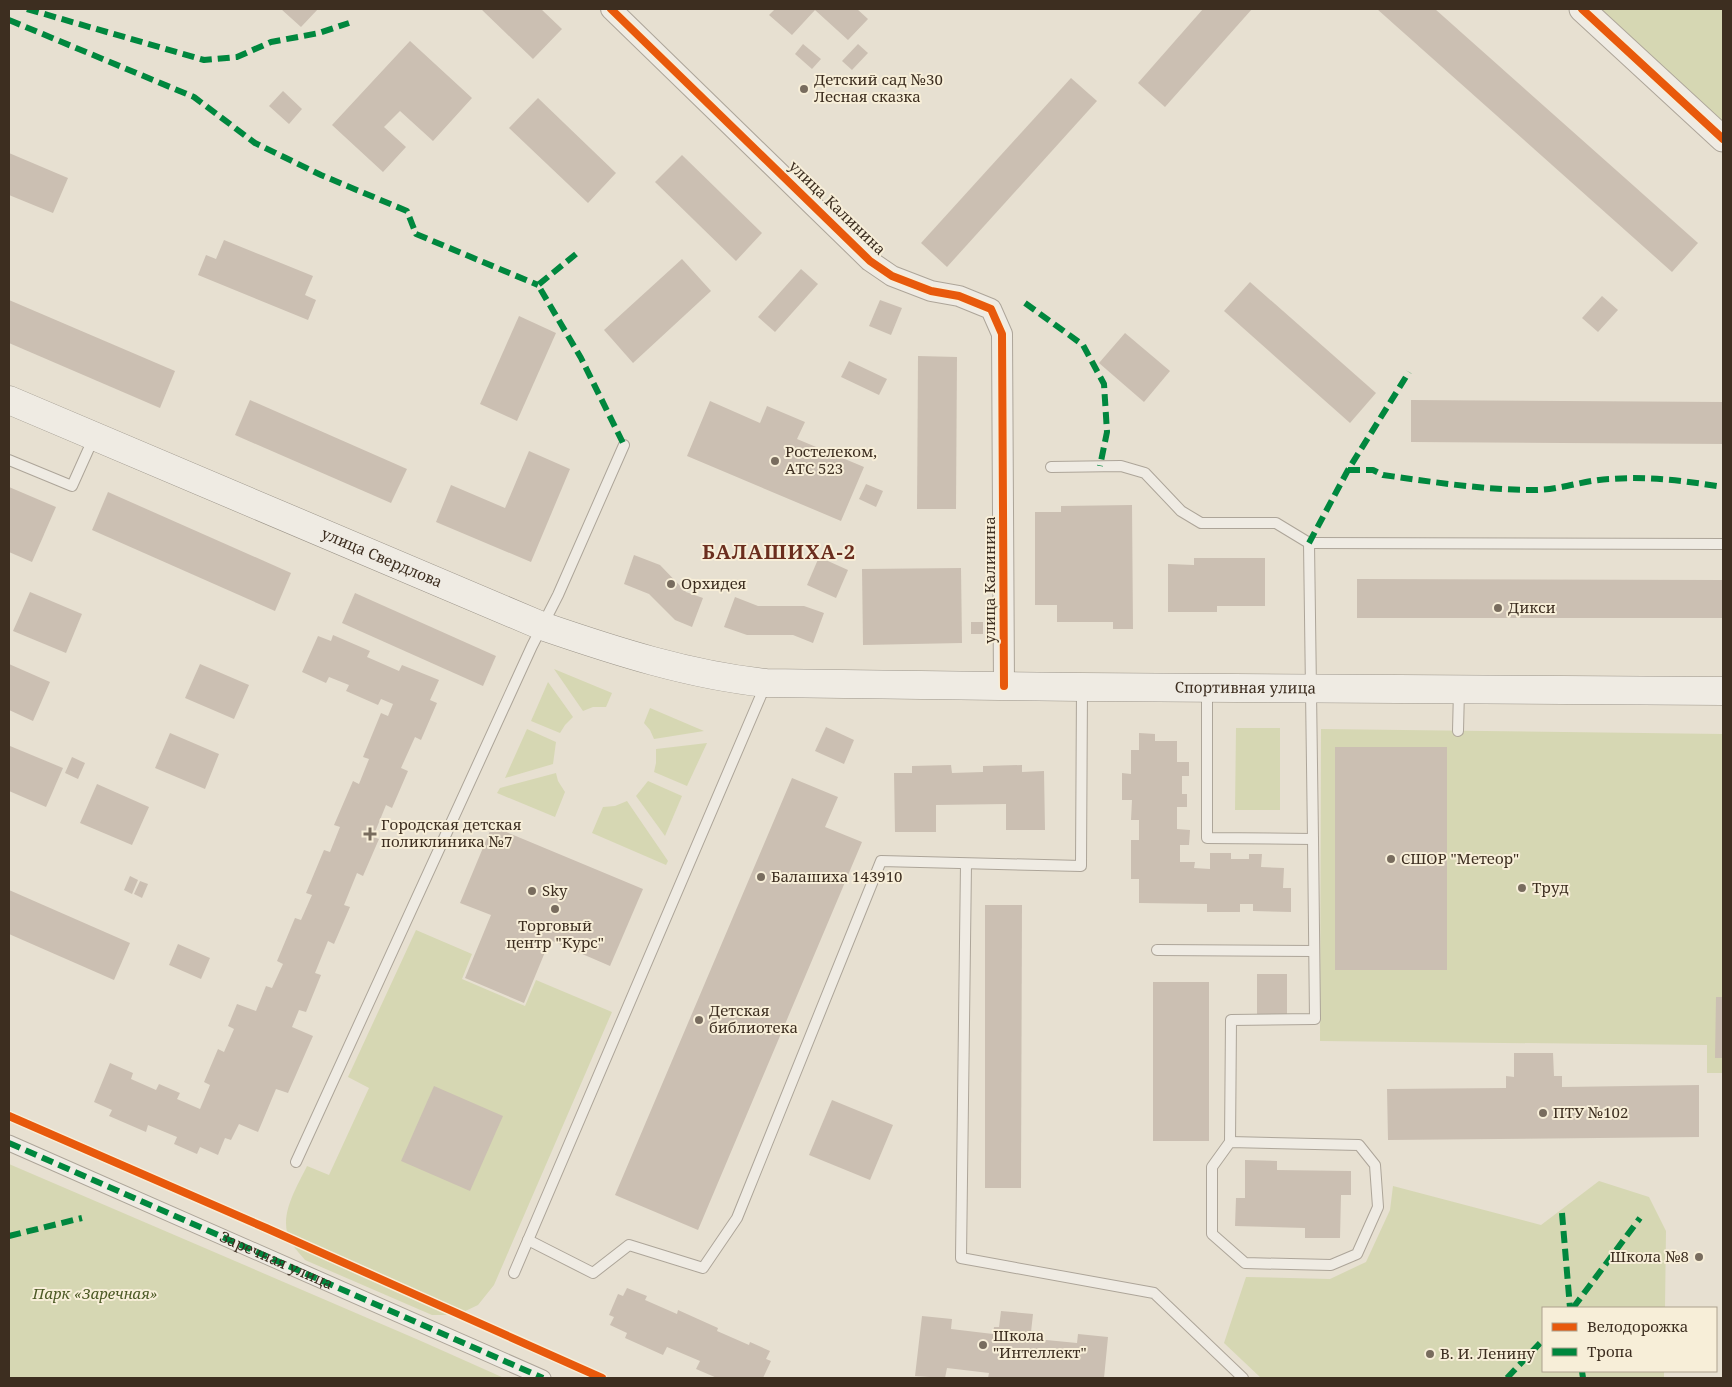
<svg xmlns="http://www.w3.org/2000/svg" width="1732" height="1387" font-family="'Noto Serif',serif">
<rect width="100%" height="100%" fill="#e7e0d1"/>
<!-- green -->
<g fill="#d6d7b3">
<polygon points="1597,9 1723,9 1723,124"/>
<polygon points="554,669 612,693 606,707 593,707 583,711"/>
<polygon points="548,682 573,717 565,725 560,733 531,721"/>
<polygon points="650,708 704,731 654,739 650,730 644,723"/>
<polygon points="1236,728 1280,728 1280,810 1235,810"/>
<polygon points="527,729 556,742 553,764 505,778"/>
<polygon points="1321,729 1723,734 1723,1073 1707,1073 1707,1045 1320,1041"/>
<polygon points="707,743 687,786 654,772 656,763 656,749"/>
<polygon points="556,773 558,781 565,792 555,817 497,793 500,788"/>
<polygon points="648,781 682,796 665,836 636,796"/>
<polygon points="627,801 668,861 666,865 592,833 603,807 615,806"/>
<path d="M 416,930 L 472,954 L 462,979 L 525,1006 L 536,980 L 612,1012 L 494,1285 L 478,1305 L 457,1315 L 432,1315 L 305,1260 C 301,1255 296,1250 292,1244 C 276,1219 296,1189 307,1166 L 329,1175 L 369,1088 L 348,1077 Z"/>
<polygon points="9,1164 421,1341 504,1378 9,1378"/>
<polygon points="1599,1181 1649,1197 1666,1231 1665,1308 1543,1308 1543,1371 1664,1371 1664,1378 1261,1378 1224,1343 1246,1277 1330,1279 1366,1262 1390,1210 1393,1186 1541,1225"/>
</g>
<!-- building -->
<g fill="#cbbfb2">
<polygon points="281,9 318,9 301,27"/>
<polygon points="481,9 541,9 562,29 533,59"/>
<polygon points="775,9 857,9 868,19 848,40 815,10 792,35 769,15"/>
<polygon points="1203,9 1252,9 1165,107 1138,83"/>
<polygon points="1377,9 1435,9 1698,243 1672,272"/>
<polygon points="410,41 472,98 433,141 400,111 384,127 406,147 383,172 332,125"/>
<polygon points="803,44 821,59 812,69 795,54"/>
<polygon points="858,44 868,53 852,70 842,61"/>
<polygon points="1071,78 1097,101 947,267 921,243"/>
<polygon points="283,91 302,109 289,124 269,106"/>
<polygon points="538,98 616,173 588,203 509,128"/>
<polygon points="9,153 68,178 53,213 9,195"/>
<polygon points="682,155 762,233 736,261 655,182"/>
<polygon points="224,240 313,276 305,295 316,300 308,320 198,275 206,255 216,259"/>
<polygon points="682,259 711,291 633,363 604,330"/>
<polygon points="801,269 818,284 775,332 758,317"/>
<polygon points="1250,282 1376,393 1350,423 1224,311"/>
<polygon points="1602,296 1618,310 1598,332 1582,318"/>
<polygon points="9,300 175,371 160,408 9,343"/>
<polygon points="880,300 902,308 891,335 869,326"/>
<polygon points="519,316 556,333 517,421 480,404"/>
<polygon points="1125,333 1170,371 1144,402 1099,363"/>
<polygon points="918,356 957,357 956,509 917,509"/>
<polygon points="849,361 887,379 879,395 841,377"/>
<polygon points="250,400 407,469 391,503 235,435"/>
<polygon points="1411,400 1723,402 1723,444 1411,442"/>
<polygon points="710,401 760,423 767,406 805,422 797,439 864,467 841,521 687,456"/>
<polygon points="529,451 570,469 531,562 436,522 451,485 505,508"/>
<polygon points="866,484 883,491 876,507 859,499"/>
<polygon points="9,487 56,507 32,562 9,552"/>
<polygon points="108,492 291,573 275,611 92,530"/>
<polygon points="1132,505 1133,629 1113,629 1113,622 1057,622 1057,605 1035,605 1035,512 1061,512 1061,506"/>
<polygon points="634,555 660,565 686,592 703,598 692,627 675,620 649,594 624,584"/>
<polygon points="819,557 848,570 836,598 807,585"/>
<polygon points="1194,558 1265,558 1265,606 1217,606 1217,612 1168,612 1168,564 1194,565"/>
<polygon points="961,568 962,643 863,645 862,569"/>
<polygon points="1357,579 1723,580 1723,618 1357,618"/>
<polygon points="30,592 82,614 66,653 13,631"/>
<polygon points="355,593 496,656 483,686 342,623"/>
<polygon points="735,597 758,606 804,606 824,613 813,643 793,635 747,635 724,627"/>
<rect x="971" y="622" width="12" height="12"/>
<polygon points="333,635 370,651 367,657 399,671 402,665 439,680 430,700 437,703 421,740 415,737 401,768 408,771 392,808 386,805 373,837 379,839 363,876 357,873 344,905 350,907 334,944 328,941 315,973 321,975 306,1012 299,1010 292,1027 313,1036 288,1093 276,1089 258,1132 239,1124 231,1140 225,1138 218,1155 200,1147 197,1154 174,1144 177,1137 148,1125 146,1132 109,1116 112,1110 94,1102 110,1063 133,1073 131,1079 156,1090 159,1084 180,1093 177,1099 200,1109 210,1085 204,1082 218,1049 224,1052 234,1029 228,1026 237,1004 256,1011 266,986 272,988 283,964 277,961 295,918 301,920 312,895 306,893 324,850 330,852 340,827 334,825 353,781 359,784 369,759 363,757 381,713 388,716 393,704 381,699 378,705 346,691 349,685 329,677 326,683 302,672 318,636 331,641"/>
<polygon points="9,664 50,682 33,721 9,710"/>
<polygon points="200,664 249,685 234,719 185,698"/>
<polygon points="826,727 854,740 844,764 815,751"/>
<polygon points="170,733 219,754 205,789 155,768"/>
<polygon points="1139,733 1155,734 1155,741 1177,741 1177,762 1189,762 1189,776 1182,776 1182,794 1187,794 1187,807 1177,807 1177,829 1190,830 1189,845 1180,845 1180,862 1195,862 1194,868 1210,869 1210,853 1231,853 1231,859 1249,859 1249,854 1262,854 1261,867 1284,868 1283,888 1291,888 1291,912 1253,911 1253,904 1240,904 1240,912 1207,912 1207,904 1139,903 1139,879 1131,879 1131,840 1139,840 1139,820 1131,820 1132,800 1122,800 1122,773 1131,774 1131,750 1139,750"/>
<polygon points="10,746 63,768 46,807 9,791 9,749"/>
<rect x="1335" y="747" width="112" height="223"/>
<polygon points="72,757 85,763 78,779 65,773"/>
<polygon points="951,765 952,773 983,772 983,766 1022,765 1022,772 1044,771 1045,830 1006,830 1006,804 936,805 936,832 895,832 894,773 912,773 912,766"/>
<polygon points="792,778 838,797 825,827 862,842 698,1230 615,1195"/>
<polygon points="97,784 149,807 132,845 80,823"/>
<polygon points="492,826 643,889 610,966 550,940 524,1003 465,978 491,915 460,903"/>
<polygon points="130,876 138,880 132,894 124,890"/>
<polygon points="140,881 148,884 142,898 134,894"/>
<polygon points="9,890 130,943 114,980 9,934"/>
<polygon points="985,905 1022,905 1021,1188 985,1188"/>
<polygon points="178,944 210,958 201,979 169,965"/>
<rect x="1257" y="974" width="30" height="41"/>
<rect x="1153" y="982" width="56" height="159"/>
<polygon points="1716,997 1723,997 1723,1058 1715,1058"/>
<polygon points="1514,1053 1553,1053 1554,1076 1562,1076 1562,1087 1699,1085 1699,1137 1388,1140 1387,1089 1506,1088 1506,1076 1514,1077"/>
<polygon points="434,1086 503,1116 470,1191 401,1161"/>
<polygon points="832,1100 893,1125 870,1180 809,1155"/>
<polygon points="1245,1160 1277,1161 1277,1170 1351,1171 1351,1195 1341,1195 1340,1238 1305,1238 1305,1228 1235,1226 1236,1198 1245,1198"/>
<polygon points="627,1288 647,1296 645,1300 677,1314 678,1310 718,1328 717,1331 749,1345 750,1342 770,1351 766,1359 771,1361 763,1378 717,1378 696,1369 700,1361 667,1347 663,1355 625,1338 627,1333 610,1325 614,1317 609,1315 618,1294 623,1296"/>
<polygon points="1001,1311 1033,1314 1031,1332 1037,1333 1036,1339 1077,1343 1078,1334 1108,1337 1104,1378 1031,1377 1031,1378 988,1378 989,1373 947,1368 945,1378 915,1376 922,1316 952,1319 951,1329 993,1334 994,1327 999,1327"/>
</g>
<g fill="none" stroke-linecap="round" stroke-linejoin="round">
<!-- service casing -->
<g stroke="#ada599" stroke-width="12">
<g id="service">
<polyline points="9,460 72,486 94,437"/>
<polyline points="1051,467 1121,466 1145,473 1181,511 1201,523 1276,523 1309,543 1313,839 1207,838 1207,688"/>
<polyline points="1309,543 1723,544"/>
<polyline points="1458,731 1459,690"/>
<polyline points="966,864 961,1258 1154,1293 1243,1378"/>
<polyline points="1157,950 1314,951"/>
<polygon points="1230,1142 1359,1145 1375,1165 1378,1207 1357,1254 1331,1265 1245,1263 1212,1234 1212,1167"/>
<polyline points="1230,1142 1231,1020 1315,1019 1313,839"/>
<polyline points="296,1162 532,646 558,595 624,445"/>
<polyline points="528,1240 593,1273 629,1245 703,1268 737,1218 881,861 1081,866 1082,688"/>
<polyline points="514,1273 765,686"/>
</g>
</g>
<!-- pedestrian casing -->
<g stroke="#ada599" stroke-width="17">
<polyline id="pedestrian" points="9,1143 543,1378"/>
</g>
<!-- minor casing -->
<g stroke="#ada599" stroke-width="22">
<polyline id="minor" points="611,9 870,261 892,276 931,291 959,296 991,309 1002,334 1004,686"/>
</g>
<!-- tertiary casing -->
<g stroke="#ada599" stroke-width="27">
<polyline id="tertiary" points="1582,9 1723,139"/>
</g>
<!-- secondary casing -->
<g stroke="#9c958a" stroke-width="29">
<g id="secondary">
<path id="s1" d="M 9,400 L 542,626 C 615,651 689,675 766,683 L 1082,687 L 1723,691"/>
</g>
</g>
<!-- service -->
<use href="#service" stroke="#efebe3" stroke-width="10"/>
<!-- pedestrian -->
<use href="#pedestrian" stroke="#efebe3" stroke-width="15"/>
<!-- minor -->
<use href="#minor" stroke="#efebe3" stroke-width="20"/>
<!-- tertiary -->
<use href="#tertiary" stroke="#efebe3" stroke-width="25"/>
<!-- secondary -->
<use href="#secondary" stroke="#efebe3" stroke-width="28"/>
<!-- quiet -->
<g stroke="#00873e" stroke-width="6" stroke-dasharray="12 6" stroke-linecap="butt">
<polyline points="27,9 204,60 237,57 271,42 319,33 349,23"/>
<polyline points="9,20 194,97 255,143 321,175 407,211 416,234 538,285"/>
<polyline points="576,254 538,285 581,358 624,445"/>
<polyline points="1025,303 1083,345 1104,384 1107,432 1100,466"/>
<path d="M 1348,470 L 1373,470 L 1383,475 C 1433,482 1484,490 1534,490 C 1560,490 1584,480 1610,479 C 1648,476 1686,481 1723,487"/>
<polyline points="1309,543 1348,470 1409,372"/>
<path id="s2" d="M 9,1143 L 543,1378"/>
<polyline points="1562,1213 1570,1308"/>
<polyline points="9,1236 82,1218"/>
<polyline points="1573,1308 1640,1218"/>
<polyline points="1582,1371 1583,1378"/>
<polyline points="1507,1378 1543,1340"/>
</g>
<!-- cycleway casing -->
<g stroke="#f7eed8" stroke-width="11">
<g id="cycleway">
<polyline points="611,9 870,261 892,276 931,291 959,296 991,309 1002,334 1004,686"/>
<polyline points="1582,9 1723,139"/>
<polyline points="9,1116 266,1228 602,1378"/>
</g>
</g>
<!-- cycleway -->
<use href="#cycleway" stroke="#e8590c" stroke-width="8"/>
</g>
<!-- markers -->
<g fill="#786c5e" stroke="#f7eed8" stroke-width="2">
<circle cx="804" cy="89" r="5"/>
<circle cx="775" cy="461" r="5"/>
<circle cx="671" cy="584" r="5"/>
<circle cx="1498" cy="608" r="5"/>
<path d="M367.5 826.5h5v5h5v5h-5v5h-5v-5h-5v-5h5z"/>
<circle cx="1391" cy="859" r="5"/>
<circle cx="761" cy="877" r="5"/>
<circle cx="1522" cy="888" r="5"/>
<circle cx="532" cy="891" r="5"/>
<circle cx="555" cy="909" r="5"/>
<circle cx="699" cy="1020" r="5"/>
<circle cx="1543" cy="1113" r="5"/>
<circle cx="1699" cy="1257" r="5"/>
<circle cx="983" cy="1345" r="5"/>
<circle cx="1430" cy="1354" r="5"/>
</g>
<g text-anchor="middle" stroke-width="4" stroke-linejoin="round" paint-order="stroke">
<!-- poi labels -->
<g font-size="15" fill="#3d2e20" stroke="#f7eed8" text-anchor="start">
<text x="814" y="85">Детский сад №30<tspan x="814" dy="17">Лесная сказка</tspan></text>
<text x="785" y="457">Ростелеком,<tspan x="785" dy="17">АТС 523</tspan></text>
<text x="681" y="589">Орхидея</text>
<text x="1508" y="613">Дикси</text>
<text x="381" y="830">Городская детская<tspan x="381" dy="17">поликлиника №7</tspan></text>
<text x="1401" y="864">СШОР "Метеор"</text>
<text x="771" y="882">Балашиха 143910</text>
<text x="1532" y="893">Труд</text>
<text x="542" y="896">Sky</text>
<text x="555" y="931" text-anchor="middle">Торговый<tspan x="555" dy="17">центр "Курс"</tspan></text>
<text x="709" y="1016">Детская<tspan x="709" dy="17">библиотека</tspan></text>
<text x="1553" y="1118">ПТУ №102</text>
<text x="1689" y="1262" text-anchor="end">Школа №8</text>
<text x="993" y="1341">Школа<tspan x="993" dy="17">"Интеллект"</tspan></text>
<text x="1440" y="1359">В. И. Ленину</text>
</g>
<!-- street labels -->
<g font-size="15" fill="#3d2e20" stroke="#f7eed8">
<text transform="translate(837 208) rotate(44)" y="5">улица Калинина</text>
<text dy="5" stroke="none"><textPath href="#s1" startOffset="405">улица Свердлова</textPath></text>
<text transform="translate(990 580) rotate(-90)" y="5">улица Калинина</text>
<text dy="5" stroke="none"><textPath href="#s1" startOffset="1290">Спортивная улица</textPath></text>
<text dy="5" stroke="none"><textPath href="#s2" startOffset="292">Заречная улица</textPath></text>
</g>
<!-- park labels -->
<g font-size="15" font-style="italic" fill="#4d5a26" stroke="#f7eed8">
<text x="95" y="1299">Парк «Заречная»</text>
</g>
<!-- district labels -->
<g font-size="20" font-weight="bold" letter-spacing="1" fill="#6b2e1e" stroke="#f7eed8">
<text x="779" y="559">БАЛАШИХА-2</text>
</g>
</g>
<!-- border -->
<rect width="1732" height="1387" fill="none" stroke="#3d2e20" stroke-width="20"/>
<!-- legend -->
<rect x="1542" y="1307" width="175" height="65" fill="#f7eed8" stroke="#ada18e"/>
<rect x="1552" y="1323" width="25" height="8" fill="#e8590c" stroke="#ada18e"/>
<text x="1587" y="1332" font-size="15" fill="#3d2e20">Велодорожка</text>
<rect x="1552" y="1348" width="25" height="8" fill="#00873e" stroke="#ada18e"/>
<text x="1587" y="1357" font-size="15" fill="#3d2e20">Тропа</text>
</svg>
